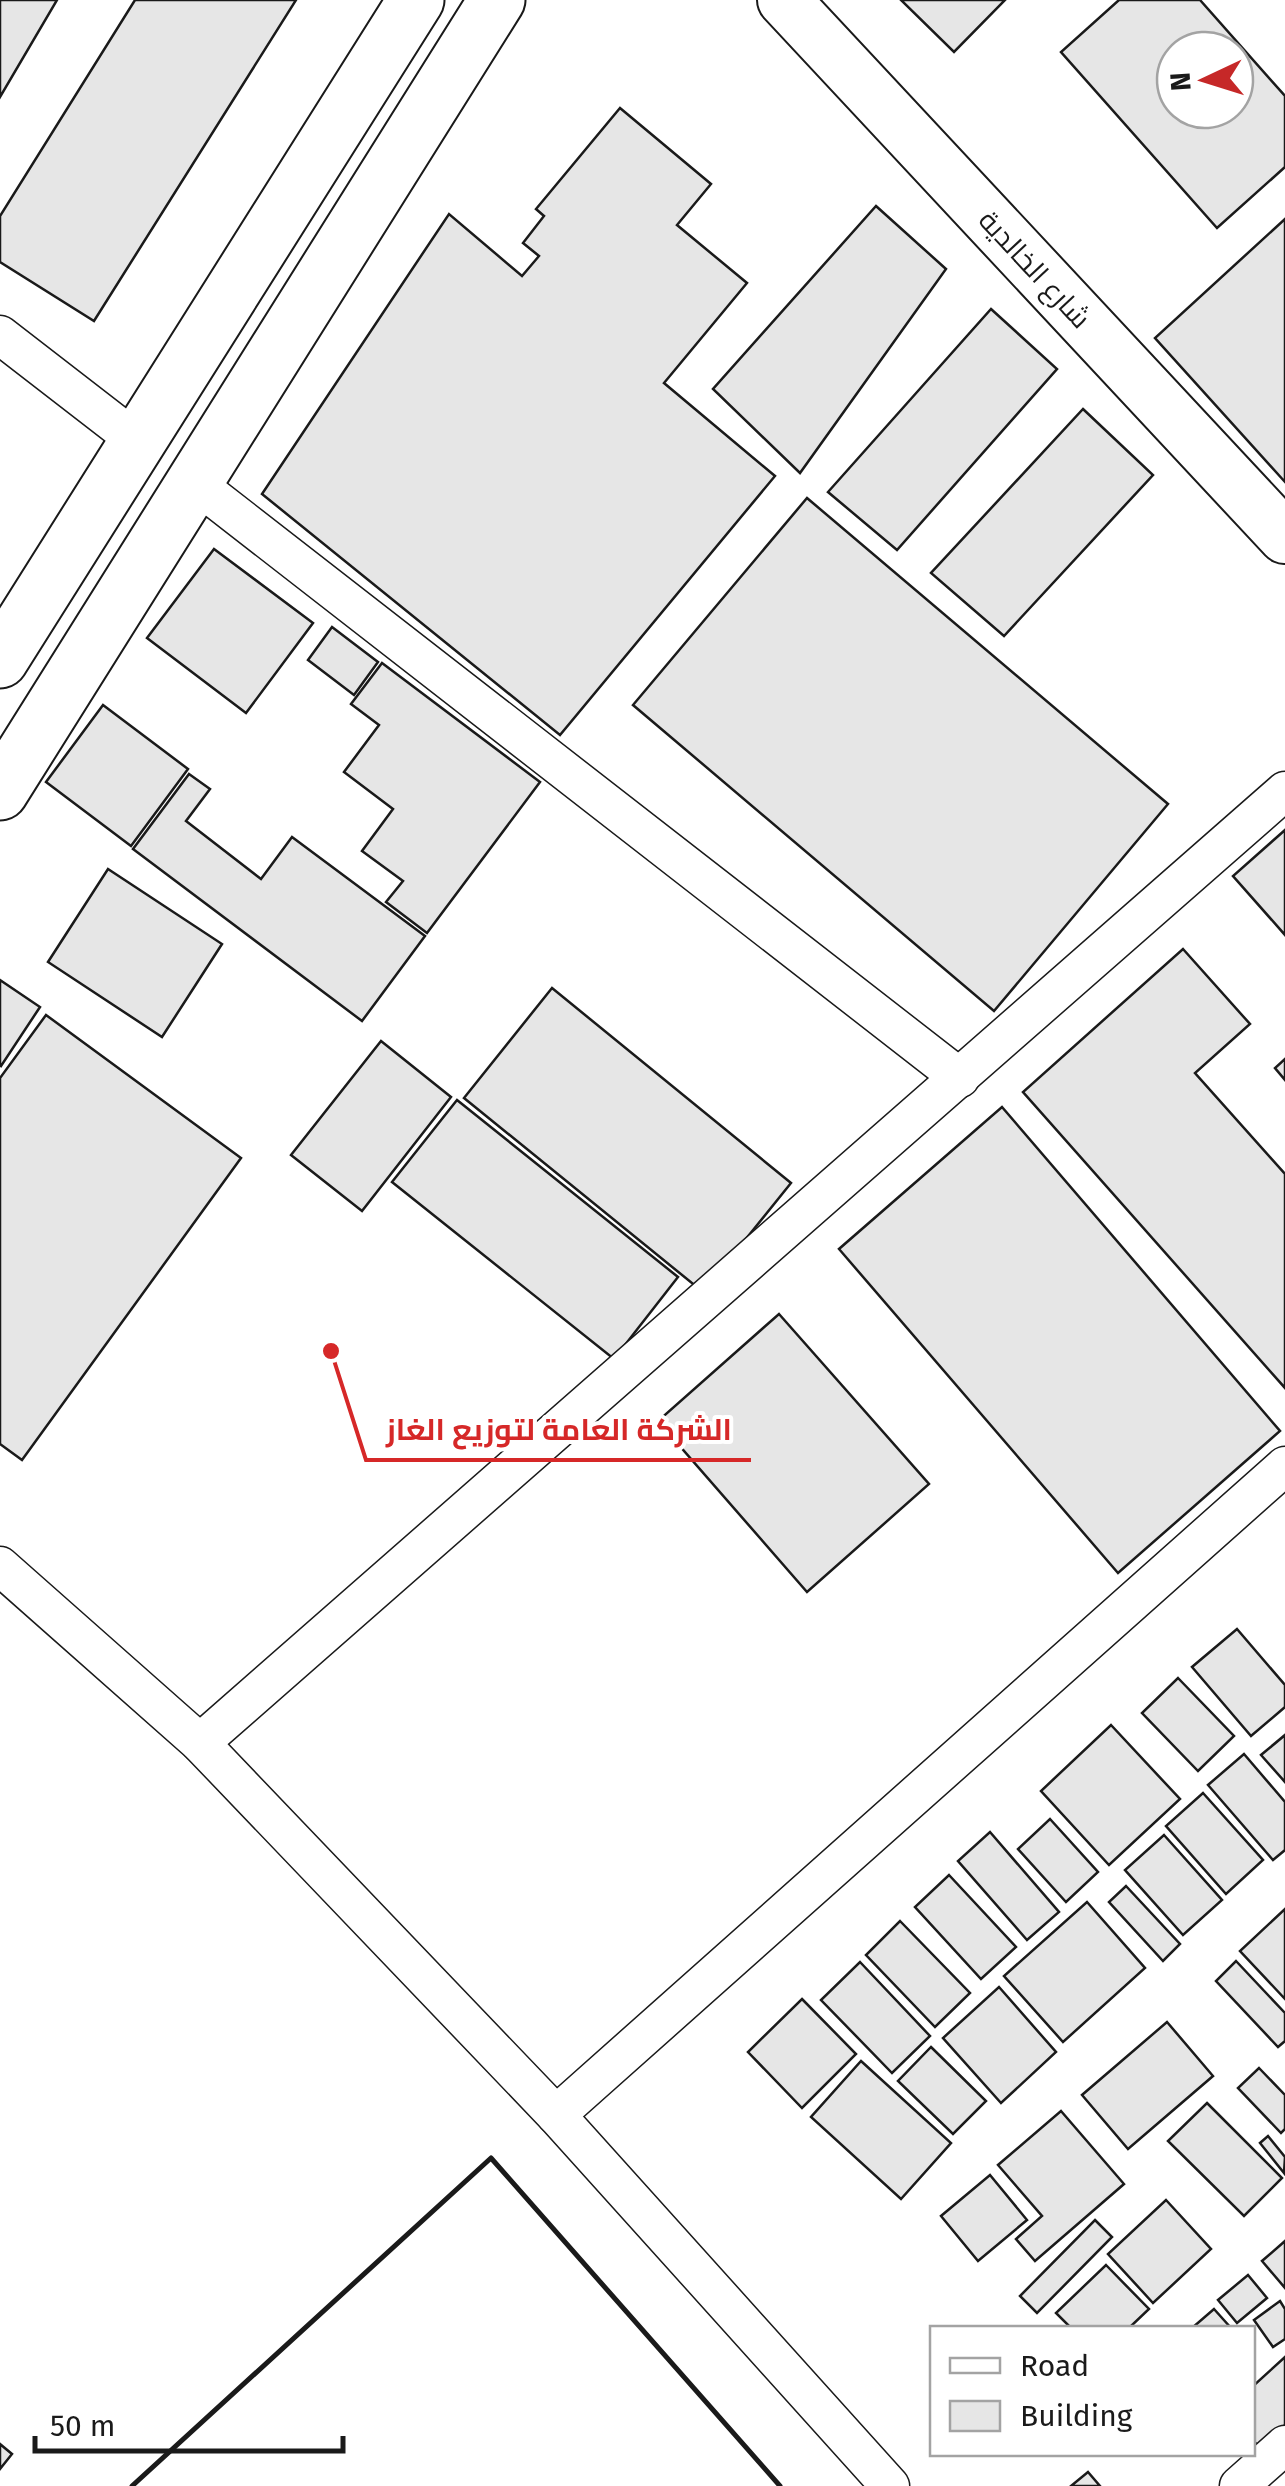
<svg xmlns="http://www.w3.org/2000/svg" width="1285" height="2486" font-family="'Fira Sans',Cairo,sans-serif">
<rect width="100%" height="100%" fill="#fff"/>
<!-- building -->
<g fill="#e6e6e6" stroke="#1a1a1a" stroke-width="2.5" fill-rule="evenodd">
<polygon points="0,0 57,0 0,97"/>
<polygon points="135,0 296,0 94,321 0,262 0,216"/>
<polygon points="901,0 1005,0 954,52"/>
<path d="M 1119,0 L 1200,0 L 1285,96 L 1285,167 L 1217,228 L 1061,52 ZM 1175,50 L 1235,50 L 1235,110 L 1175,110 Z"/>
<polygon points="620,108 711,184 677,225 747,283 664,383 775,476 560,735 262,494 449,214 522,276 539,256 523,243 544,216 536,209"/>
<polygon points="876,206 946,269 800,473 713,389"/>
<polygon points="1285,219 1285,482 1155,338"/>
<polygon points="991,309 1057,369 897,550 828,492"/>
<polygon points="1083,409 1153,475 1004,636 931,573"/>
<polygon points="807,498 1168,804 994,1011 633,705"/>
<polygon points="214,549 313,623 246,713 147,638"/>
<polygon points="332,627 378,662 354,695 308,660"/>
<polygon points="382,663 540,782 427,933 386,902 403,881 362,851 393,809 344,772 379,725 351,704"/>
<polygon points="103,705 188,769 131,846 46,782"/>
<polygon points="189,774 210,789 186,821 261,879 292,837 425,936 362,1021 133,849"/>
<polygon points="1285,830 1285,935 1233,876"/>
<polygon points="108,869 222,944 162,1037 48,962"/>
<polygon points="1183,949 1250,1024 1195,1073 1285,1174 1285,1388 1023,1092"/>
<polygon points="0,980 40,1007 1,1066 0,1065"/>
<polygon points="552,988 791,1183 703,1292 464,1098"/>
<polygon points="46,1015 241,1158 22,1460 0,1444 0,1078"/>
<polygon points="381,1041 451,1097 362,1211 291,1155"/>
<polygon points="1285,1059 1285,1080 1275,1068"/>
<polygon points="457,1100 678,1277 614,1359 392,1182"/>
<polygon points="1002,1107 1280,1431 1118,1573 839,1249"/>
<polygon points="779,1314 929,1484 807,1592 658,1421"/>
<polygon points="1237,1629 1285,1685 1285,1707 1251,1736 1192,1667"/>
<polygon points="1178,1678 1234,1736 1198,1771 1142,1713"/>
<polygon points="1111,1725 1180,1799 1109,1865 1041,1791"/>
<polygon points="1285,1735 1285,1782 1261,1755"/>
<polygon points="1244,1754 1285,1802 1285,1850 1273,1860 1208,1785"/>
<polygon points="1203,1793 1263,1860 1226,1894 1166,1826"/>
<polygon points="1050,1819 1098,1872 1066,1902 1018,1849"/>
<polygon points="990,1832 1059,1912 1027,1940 958,1861"/>
<polygon points="1164,1835 1222,1900 1183,1935 1125,1870"/>
<polygon points="949,1875 1016,1947 981,1979 915,1907"/>
<polygon points="1126,1886 1180,1944 1163,1961 1109,1902"/>
<polygon points="1087,1902 1145,1968 1063,2042 1004,1976"/>
<polygon points="1285,1909 1285,1999 1240,1951"/>
<polygon points="900,1921 970,1993 935,2027 866,1955"/>
<polygon points="1236,1961 1285,2013 1285,2041 1278,2047 1216,1981"/>
<polygon points="860,1962 930,2036 892,2073 821,2000"/>
<polygon points="999,1987 1056,2052 1001,2103 943,2038"/>
<polygon points="802,1999 856,2054 802,2108 748,2052"/>
<polygon points="1167,2022 1213,2076 1128,2149 1082,2095"/>
<polygon points="931,2047 986,2101 953,2134 898,2081"/>
<polygon points="861,2061 951,2143 901,2199 811,2117"/>
<polygon points="1259,2068 1285,2095 1285,2129 1281,2133 1238,2088"/>
<polygon points="1207,2103 1282,2178 1244,2216 1168,2141"/>
<polygon points="1061,2111 1124,2184 1035,2261 1016,2239 1042,2216 998,2165"/>
<polygon points="1268,2136 1285,2157 1284,2173 1260,2143"/>
<polygon points="990,2175 1027,2220 978,2261 941,2216"/>
<polygon points="1166,2200 1211,2249 1153,2303 1108,2254"/>
<polygon points="1095,2220 1112,2237 1037,2313 1020,2296"/>
<polygon points="1285,2241 1285,2288 1262,2261"/>
<polygon points="1106,2265 1149,2309 1129,2328 1071,2328 1056,2313"/>
<polygon points="1248,2275 1267,2298 1237,2323 1218,2300"/>
<polygon points="1280,2301 1285,2309 1285,2339 1273,2347 1254,2320"/>
<polygon points="1214,2309 1231,2328 1192,2328"/>
<polygon points="1285,2357 1285,2425 1260,2448 1252,2439 1252,2387"/>
<polygon points="0,2444 12,2454 0,2469"/>
<polygon points="1088,2472 1100,2486 1071,2486"/>
</g>
<g fill="none" stroke-linecap="round" stroke-linejoin="round">
<!-- minor casing -->
<g stroke="#1a1a1a" stroke-width="41">
<g id="minor">
<polyline points="0,335 137,441"/>
<polyline points="195,483 960,1078"/>
<polyline points="0,1566 200,1743 556,2115 890,2486"/>
<polyline points="200,1743 1285,791"/>
<polyline points="556,2115 1285,1466"/>
<polyline points="1239,2486 1285,2445"/>
</g>
</g>
<!-- secondary casing -->
<g stroke="#1a1a1a" stroke-width="56">
<polyline id="secondary" points="784,0 1285,537"/>
</g>
<!-- primary casing -->
<g stroke="#1a1a1a" stroke-width="59">
<g id="primary">
<polyline points="0,660 416,0"/>
<polyline points="0,792 497,0"/>
</g>
</g>
<!-- minor -->
<use href="#minor" stroke="#fff" stroke-width="38"/>
<!-- secondary -->
<use href="#secondary" stroke="#fff" stroke-width="52"/>
<!-- primary -->
<use href="#primary" stroke="#fff" stroke-width="55"/>
<!-- wall -->
<polyline stroke="#1a1a1a" stroke-width="5" points="132,2486 491,2158 780,2486"/>
</g>
<g text-anchor="middle" stroke-width="8" stroke-linejoin="round" paint-order="stroke">
<!-- street labels -->
<g font-size="28" fill="#1a1a1a" stroke="#fff">
<text transform="translate(1035 269) rotate(47)" y="10">شارع الخالدية</text>
</g>
</g>
<!-- callouts -->
<path fill="none" stroke="#d62828" stroke-width="4" d="M331 1351L366 1460H751"/>
<circle fill="#d62828" stroke="#fff" stroke-width="4" cx="331" cy="1351" r="10"/>
<g font-size="30" text-anchor="middle" font-weight="bold" fill="#d62828" stroke="#fff" stroke-width="8" stroke-linejoin="round" paint-order="stroke">
<text x="559" y="1440">الشركة العامة لتوزيع الغاز</text>
</g>
<!-- legend -->
<rect x="930" y="2326" width="325" height="130" fill="#ffffff" stroke="#a3a3a3" stroke-width="2.5"/>
<rect x="950" y="2358" width="50" height="15" fill="#ffffff" stroke="#a3a3a3" stroke-width="2.5"/>
<text x="1020" y="2376" font-size="30" fill="#1a1a1a">Road</text>
<rect x="950" y="2401" width="50" height="30" fill="#e6e6e6" stroke="#a3a3a3" stroke-width="2.5"/>
<text x="1020" y="2426" font-size="30" fill="#1a1a1a">Building</text>
<!-- north arrow -->
<g transform="translate(1205 80) rotate(266)"><circle r="48" fill="#ffffff" stroke="#a3a3a3" stroke-width="2.5"/>
<path d="M0-8L18 38L0 25L-18 38Z" fill="#c62828"/>
<text y="-15" font-size="28" font-weight="bold" text-anchor="middle" fill="#1a1a1a">N</text>
</g>
<!-- scale -->
<path d="M35 2436v15h308v-15" fill="none" stroke="#1a1a1a" stroke-width="5"/>
<text x="50" y="2436" font-size="30" fill="#1a1a1a" stroke="#ffffff" stroke-width="8" paint-order="stroke">50 m</text>
</svg>
